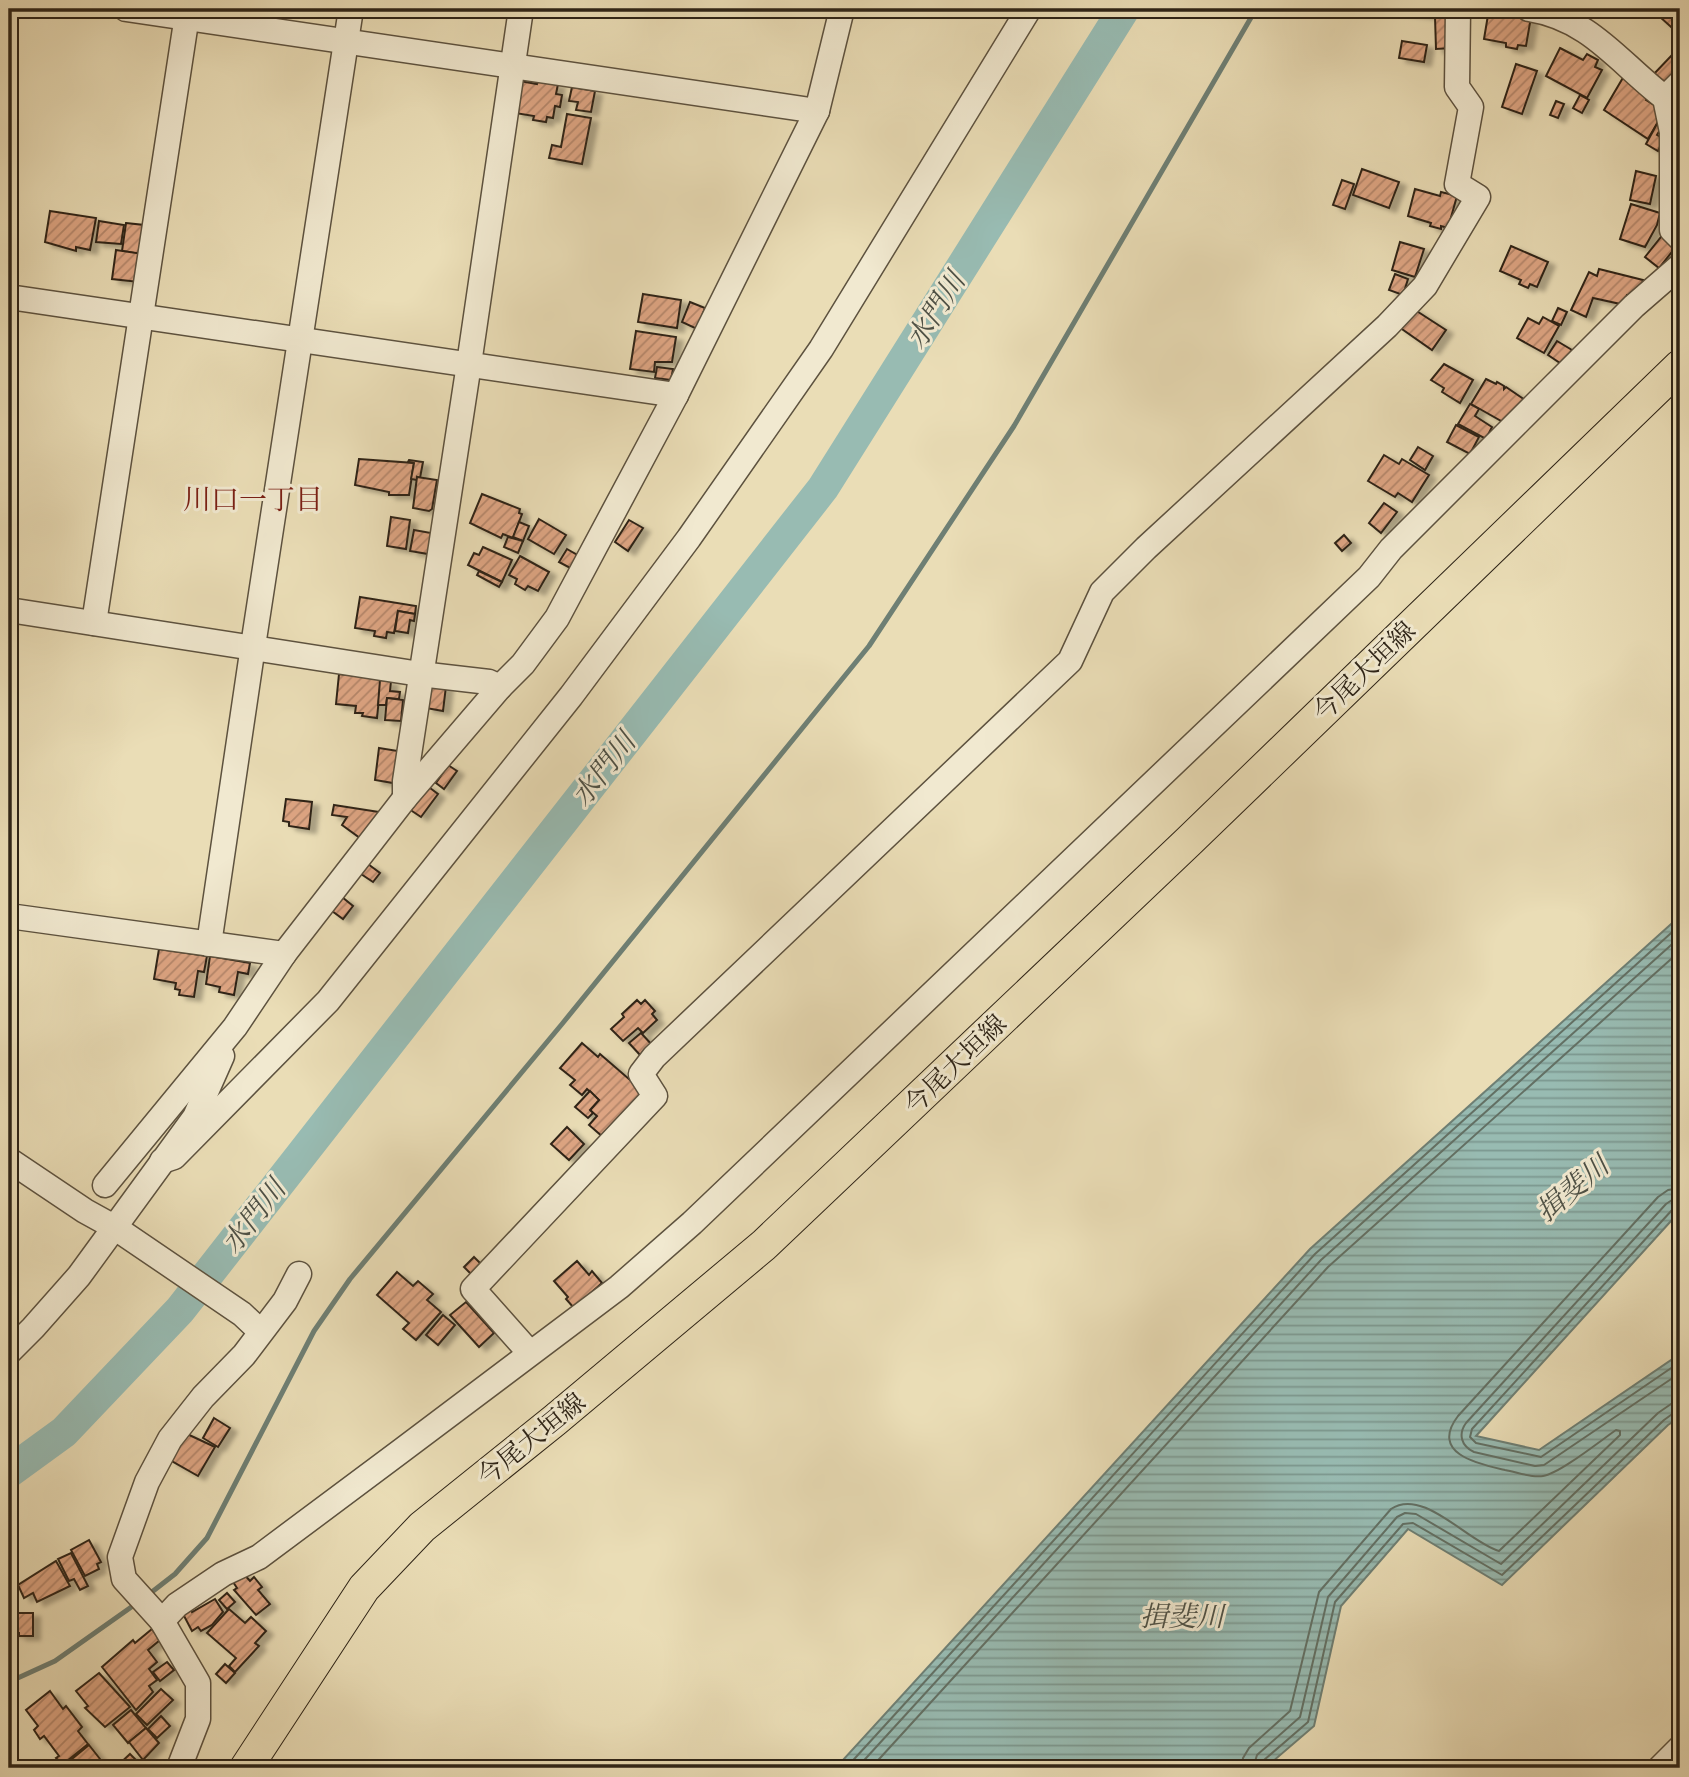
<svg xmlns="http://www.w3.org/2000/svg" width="1689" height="1777" font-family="'Sorts Mill Goudy','Noto Serif JP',serif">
<defs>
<pattern id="water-rules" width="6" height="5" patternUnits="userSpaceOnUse" patternTransform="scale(1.75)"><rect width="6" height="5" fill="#98bbb2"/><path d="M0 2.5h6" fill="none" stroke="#7c9890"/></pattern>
<pattern id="building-hatch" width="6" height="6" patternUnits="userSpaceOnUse" patternTransform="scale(1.75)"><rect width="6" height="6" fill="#dea583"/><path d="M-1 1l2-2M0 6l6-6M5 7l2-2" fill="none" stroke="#b4866a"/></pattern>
<filter id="shadow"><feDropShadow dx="7" dy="4" stdDeviation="2" flood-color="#0004"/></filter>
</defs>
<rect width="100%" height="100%" fill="#eaddb6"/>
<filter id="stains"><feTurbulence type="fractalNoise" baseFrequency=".00286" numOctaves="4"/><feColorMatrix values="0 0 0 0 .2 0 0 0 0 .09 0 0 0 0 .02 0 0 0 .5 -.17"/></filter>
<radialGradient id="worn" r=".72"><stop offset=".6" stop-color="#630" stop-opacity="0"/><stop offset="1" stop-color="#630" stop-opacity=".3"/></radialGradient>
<!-- water -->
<polygon fill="url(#water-rules)" stroke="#6e7f74" stroke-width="2" points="1680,916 1680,1211 1476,1436 1539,1450 1680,1354 1680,1417 1668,1425 1502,1585 1408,1529 1341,1606 1314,1726 1265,1768 838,1768 842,1761 1310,1249"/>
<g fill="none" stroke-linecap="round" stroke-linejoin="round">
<!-- shore -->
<g stroke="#637064" stroke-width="2">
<path d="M 1680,1199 L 1672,1200 L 1666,1204 L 1466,1423 C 1458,1434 1461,1446 1474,1452 L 1535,1466 L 1544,1465 L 1680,1373"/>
<polyline points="1680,1207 1672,1210 1472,1429 1470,1437 1476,1443 1541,1457 1680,1362"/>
<polyline points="846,1768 1315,1254 1680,925"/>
<polyline points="857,1768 1321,1260 1680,937"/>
<polyline points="871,1768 1328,1267 1680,951"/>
<path d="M 1242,1768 L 1243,1758 L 1249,1748 L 1290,1711 L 1319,1592 L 1391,1509 C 1423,1487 1468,1542 1499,1551 L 1620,1435 L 1620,1431 L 1616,1430 C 1600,1441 1559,1474 1543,1476 C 1531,1478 1517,1472 1505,1470 C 1479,1464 1429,1454 1458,1416 L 1658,1197 L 1668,1190 L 1680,1188"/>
<polyline points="1253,1768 1257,1755 1300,1717 1328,1597 1397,1517 1405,1513 1416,1514 1501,1564 1658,1413 1671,1404 1680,1403"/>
<polyline points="1261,1768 1264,1760 1308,1722 1335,1602 1403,1524 1413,1523 1502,1575 1664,1420 1675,1412 1680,1411"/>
</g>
<!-- stream -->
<g stroke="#6e7f74" stroke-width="5">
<polyline points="148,1595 175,1574 207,1538 314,1331 350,1279 562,1024 869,646 1014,426 1256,9"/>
<polyline points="9,1682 55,1661 137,1603"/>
</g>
<!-- river -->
<polyline stroke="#98bbb2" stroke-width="32" points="9,1472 64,1432 180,1310 823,488 1124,9"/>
</g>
<!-- building -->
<g fill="url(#building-hatch)" stroke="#2e2417" stroke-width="2" filter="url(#shadow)">
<polygon points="1385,9 1430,9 1429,15"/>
<polygon points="1489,9 1531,17 1526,46 1518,45 1517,49 1506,47 1506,43 1484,39"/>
<polygon points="1668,9 1680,9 1680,35 1660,17"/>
<polygon points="1435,17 1452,17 1452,48 1436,49"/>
<polygon points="1402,41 1427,45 1424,62 1399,58"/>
<polygon points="1560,48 1583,60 1587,54 1598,60 1595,67 1602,70 1587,98 1546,76"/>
<polygon points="1672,55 1680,64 1680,72 1666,88 1652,76"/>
<polygon points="1516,64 1537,71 1522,114 1502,107"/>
<polygon points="1624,76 1650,94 1646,100 1659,108 1662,115 1648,139 1604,110"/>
<polygon points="520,81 537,84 538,81 558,84 556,94 562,95 560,107 555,106 553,118 547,117 546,122 533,120 534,116 515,113"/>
<polygon points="572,87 595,91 591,112 576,110 578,102 569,101"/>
<polygon points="1580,95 1589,100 1582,113 1573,108"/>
<polygon points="1556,101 1564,104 1558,118 1550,115"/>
<polygon points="567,114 591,118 582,164 549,158 552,145 561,147"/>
<polygon points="1658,122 1663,125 1657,135 1664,139 1658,151 1646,144"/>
<polygon points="1362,169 1399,182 1389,208 1353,195"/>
<polygon points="1636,171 1656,176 1650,204 1630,200"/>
<polygon points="1342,180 1354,184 1345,209 1333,205"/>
<polygon points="1415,189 1440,196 1441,192 1457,196 1448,228 1441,226 1441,229 1430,226 1431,223 1408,216"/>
<polygon points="1631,204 1660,213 1657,225 1645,247 1620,239"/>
<polygon points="50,211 96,218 90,250 76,247 76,251 45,242"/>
<polygon points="99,221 124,225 121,244 96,242"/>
<polygon points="126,223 144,225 141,254 122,251"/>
<polygon points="1665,232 1679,243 1659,268 1645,257"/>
<polygon points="1400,242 1424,249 1415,277 1392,270"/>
<polygon points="1511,246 1548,262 1537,287 1530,284 1528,288 1519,284 1521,280 1500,271"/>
<polygon points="116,250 143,254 139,282 112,279"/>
<polygon points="1599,269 1643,280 1640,291 1635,296 1627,295 1625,305 1593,298 1586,317 1571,310 1589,272 1597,276"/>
<polygon points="1395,274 1408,279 1403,295 1389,290"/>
<polygon points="643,294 681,300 677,328 638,322"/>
<polygon points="690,302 705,308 697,329 682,322"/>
<polygon points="1412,308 1446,330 1432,350 1399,327"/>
<polygon points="1558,308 1567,312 1561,325 1552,321"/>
<polygon points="1543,317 1559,326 1544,353 1517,338 1528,318 1539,324"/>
<polygon points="636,331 676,337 672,362 655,362 654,372 630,369"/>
<polygon points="1557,341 1572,350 1563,365 1548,355"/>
<polygon points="1444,364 1473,380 1460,403 1442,392 1444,388 1431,380"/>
<polygon points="657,367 673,369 671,380 655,378"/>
<polygon points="1486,379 1496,384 1497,382 1504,386 1504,389 1506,387 1525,400 1503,422 1471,404"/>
<polygon points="1470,404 1479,409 1475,416 1492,427 1486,439 1458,424"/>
<polygon points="1456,425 1479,437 1470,454 1447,442"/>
<polygon points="1418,447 1433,456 1425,470 1410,460"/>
<polygon points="1384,455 1399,464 1402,459 1429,475 1412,502 1398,493 1395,497 1368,481"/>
<polygon points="359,459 414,463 409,495 389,495 389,492 355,485"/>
<polygon points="409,460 423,462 420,478 417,477 417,480 411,479 414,463 408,462"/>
<polygon points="417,477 437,480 432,509 429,511 413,508"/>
<polygon points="482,494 520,509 519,513 522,514 513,538 503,534 501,538 470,523"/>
<polygon points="1384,503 1397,512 1381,533 1369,523"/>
<polygon points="391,517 410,520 406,549 387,546"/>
<polygon points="539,519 566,535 554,554 528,539"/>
<polygon points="629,520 643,528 628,551 615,542"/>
<polygon points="519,522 529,526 523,541 513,537"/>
<polygon points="414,530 431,533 428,554 410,551"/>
<polygon points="1344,535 1351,543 1342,551 1335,543"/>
<polygon points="508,537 523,541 518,553 504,547"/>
<polygon points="483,547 512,560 502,582 468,565 474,553 479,555"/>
<polygon points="567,549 579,556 572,569 559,562"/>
<polygon points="520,556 549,572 538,591 528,586 525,590 515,584 517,579 509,575"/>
<polygon points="479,571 502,582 499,587 477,575"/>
<polygon points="360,597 416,606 415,614 398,611 394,633 387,632 386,638 374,636 375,631 355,628"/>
<polygon points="398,611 415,614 414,621 410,620 408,633 395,631"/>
<polygon points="339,674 381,678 377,718 362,716 363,713 355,713 356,706 336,704"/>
<polygon points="380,680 391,681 390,691 400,692 399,699 387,698 386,705 378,705"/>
<polygon points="429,683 446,686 443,711 426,708"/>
<polygon points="387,698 403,700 401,721 385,720"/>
<polygon points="379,748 398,751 393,783 375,780"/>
<polygon points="448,765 457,771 444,789 436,783"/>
<polygon points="426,785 438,794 421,817 409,809"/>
<polygon points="286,799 312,802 309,829 289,826 289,822 283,821"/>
<polygon points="334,805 379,812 360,838 342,825 347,817 332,815"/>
<polygon points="368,864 380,873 373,882 361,874"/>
<polygon points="342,897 353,906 343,919 332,911"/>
<polygon points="159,949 207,956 204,972 198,971 194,997 179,995 180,990 175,989 176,983 154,979"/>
<polygon points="210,956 250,963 248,974 238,972 234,995 219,992 220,987 206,984"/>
<polygon points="637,1000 641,1004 645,1000 655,1011 652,1014 657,1020 643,1033 638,1028 623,1041 611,1029 624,1017 622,1014"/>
<polygon points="641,1033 653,1046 641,1056 629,1043"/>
<polygon points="582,1043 598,1057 600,1054 644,1092 603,1137 589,1125 597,1116 590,1110 599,1100 587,1089 582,1095 570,1085 575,1080 560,1068"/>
<polygon points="590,1091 599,1100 590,1110 593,1113 588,1118 575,1107"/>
<polygon points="567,1127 584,1144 569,1160 551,1144"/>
<polygon points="474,1257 484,1267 474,1277 464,1267"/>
<polygon points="577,1261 589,1275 592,1271 602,1283 574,1308 566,1299 568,1297 554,1281"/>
<polygon points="397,1272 413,1286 418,1281 433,1294 427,1300 441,1312 416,1340 403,1329 409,1323 377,1295"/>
<polygon points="466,1302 494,1333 479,1347 450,1315"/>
<polygon points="443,1315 455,1325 438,1345 426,1335"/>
<polygon points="214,1418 230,1428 218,1447 203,1438"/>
<polygon points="185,1433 215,1447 198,1476 170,1460"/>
<polygon points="89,1540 101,1562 97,1564 99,1569 85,1576 71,1550"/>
<polygon points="71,1553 88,1586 80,1590 74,1579 69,1581 58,1559"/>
<polygon points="56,1561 70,1586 37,1602 33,1593 24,1598 18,1585"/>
<polygon points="243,1573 250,1581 254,1577 262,1587 258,1590 270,1604 256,1615 234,1590 237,1588 233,1582"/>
<polygon points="227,1593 235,1602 227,1609 219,1600"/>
<polygon points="215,1599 223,1612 212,1625 201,1631 198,1627 192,1631 183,1614 191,1610 192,1612"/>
<polygon points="229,1609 245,1623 251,1617 266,1631 255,1643 259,1646 235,1672 229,1666 236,1658 207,1633"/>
<polygon points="9,1613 33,1613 33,1636 19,1636 19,1633 9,1632"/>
<polygon points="152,1629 160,1640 148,1650 157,1662 149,1669 157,1680 149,1686 153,1692 136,1710 102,1667 133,1640 135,1643"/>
<polygon points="167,1662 174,1670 160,1681 153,1672"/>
<polygon points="225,1664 235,1673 226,1683 216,1674"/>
<polygon points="99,1673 130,1707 105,1727 85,1708 88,1706 76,1691"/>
<polygon points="161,1689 173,1700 147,1725 136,1714"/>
<polygon points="50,1691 63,1709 66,1706 82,1727 78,1731 88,1744 62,1765 56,1758 59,1756 44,1736 40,1739 34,1730 38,1726 26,1710"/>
<polygon points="131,1710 146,1728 128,1743 113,1725"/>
<polygon points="161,1716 170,1726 157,1738 148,1729"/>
<polygon points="146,1728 159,1743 143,1760 129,1742"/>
<polygon points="89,1745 100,1759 89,1768 61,1768"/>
<polygon points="130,1754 140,1764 136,1768 115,1768"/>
</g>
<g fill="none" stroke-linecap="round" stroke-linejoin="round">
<!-- minor casing -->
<g stroke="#5d523f" stroke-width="27">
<g id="minor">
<polyline points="126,9 817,111"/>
<path d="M 1529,9 C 1591,19 1619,63 1665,98 L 1672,132 L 1672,230 L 1680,238"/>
<polyline points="1665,98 1680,83"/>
<polyline points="9,297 676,395"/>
<polyline points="9,610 420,674 489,682 500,687"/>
<polyline points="94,623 188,9"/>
<polyline points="405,798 405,781 469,364 521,9"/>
<polyline points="9,916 284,954"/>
<polyline points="209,944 253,646 351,9"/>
<polyline points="9,1160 85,1211 114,1227 242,1314 260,1331"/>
<polyline points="162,1161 174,1157 328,1001 571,696 689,538 821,349 1029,9"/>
<polyline points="105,1185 235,1027 284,954 405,798 500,687 523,664 557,618 676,395 817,111 842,9"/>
<polyline points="9,1352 33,1328 79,1276 195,1117 222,1056"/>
<polyline points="529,1352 473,1289 655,1096 641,1074 654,1057 1070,661 1102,592 1146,548 1387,326 1425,286 1478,197 1457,184 1471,107 1457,87 1458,9"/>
<polyline points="162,1621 177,1605 223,1574 259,1557 401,1451 619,1287 692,1223 1369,577 1391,549 1634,306 1680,266"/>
<polyline points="179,1768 198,1719 198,1683 162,1621 124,1579 120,1557 147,1482 170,1439 203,1397 244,1355 285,1301 299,1274"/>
<polyline points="1660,1768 1680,1748"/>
</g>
</g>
<!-- major casing -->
<g stroke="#2e2417" stroke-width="34">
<polyline id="major" points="246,1768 364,1588 422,1527 555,1420 764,1245 1188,842 1680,366"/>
</g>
<!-- minor -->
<use href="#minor" stroke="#f1e9d0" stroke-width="24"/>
<!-- major -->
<use href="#major" stroke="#eaddb6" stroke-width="32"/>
</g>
<g text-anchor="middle" stroke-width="6" stroke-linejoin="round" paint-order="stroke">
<!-- street labels -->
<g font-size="26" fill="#2e2417" stroke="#f1e9d0">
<text transform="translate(1364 671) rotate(-44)" y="9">今尾大垣線</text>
<text transform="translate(955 1064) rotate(-44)" y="9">今尾大垣線</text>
<text transform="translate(531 1439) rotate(-39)" y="9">今尾大垣線</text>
</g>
<!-- water labels -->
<g font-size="28" font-style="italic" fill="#4e5146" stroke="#f1e9d0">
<text transform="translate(935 310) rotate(-58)" y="10">水門川</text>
<text transform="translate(603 769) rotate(-52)" y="10">水門川</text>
<text transform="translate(1572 1188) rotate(-40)" y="10">揖斐川</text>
<text transform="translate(253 1216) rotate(-52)" y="10">水門川</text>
<text x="1182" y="1626">揖斐川</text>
</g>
<!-- neighbourhood labels -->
<g font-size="28" fill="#7a1f14" stroke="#f1e9d0">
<text x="253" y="509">川口一丁目</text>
</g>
</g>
<!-- margin -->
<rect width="1689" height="1777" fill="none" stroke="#eaddb6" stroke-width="35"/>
<rect x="10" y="10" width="1668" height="1756" fill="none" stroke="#2e2417" stroke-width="3.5"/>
<rect x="18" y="18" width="1654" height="1742" fill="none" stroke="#2e2417" stroke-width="2"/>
<rect width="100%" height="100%" filter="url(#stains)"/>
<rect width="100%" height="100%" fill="url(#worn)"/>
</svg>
